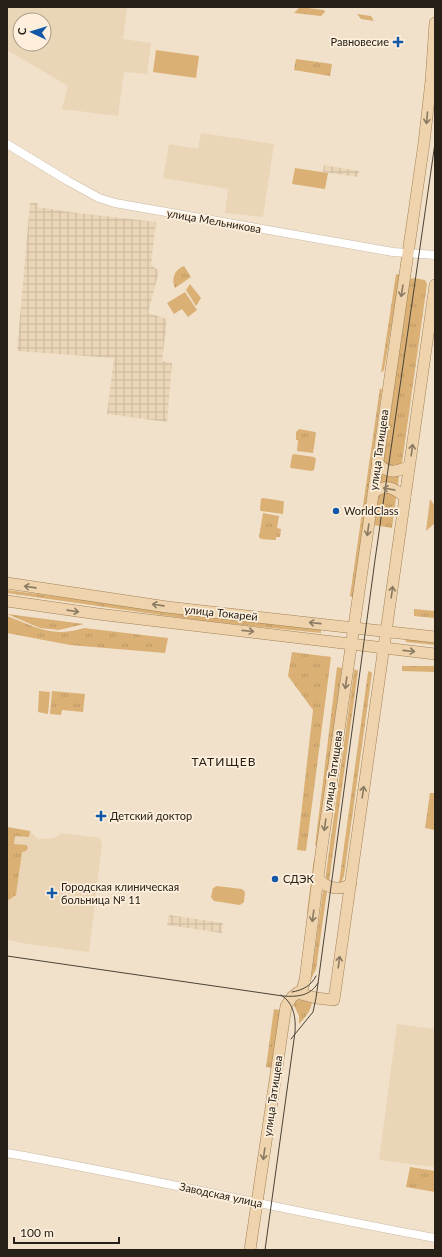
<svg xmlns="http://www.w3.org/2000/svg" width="442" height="1257" font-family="Lato,sans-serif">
<defs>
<pattern id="industrial-grid" width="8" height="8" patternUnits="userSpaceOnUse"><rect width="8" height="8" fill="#ead5b7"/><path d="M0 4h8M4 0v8" fill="none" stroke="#c9b79d"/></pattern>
<pattern id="grass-tufts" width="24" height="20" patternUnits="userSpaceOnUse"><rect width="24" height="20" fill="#dab075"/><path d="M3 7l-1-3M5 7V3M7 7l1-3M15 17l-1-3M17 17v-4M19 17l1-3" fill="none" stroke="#bb9764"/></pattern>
</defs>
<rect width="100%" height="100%" fill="#f2e1ca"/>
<!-- built -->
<g fill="#ead5b7" fill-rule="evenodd">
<path d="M 7,7 L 127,7 L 123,39 L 151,43 L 147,74 L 124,72 L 118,116 L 62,109 L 68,86 L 7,50 ZM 20,20 L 44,20 L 44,44 L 20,44 Z"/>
<polygon points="201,133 274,144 263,217 225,213 228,189 163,178 169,144 198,149"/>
<polygon points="7,827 30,831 38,839 54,838 61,833 100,838 102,845 89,952 27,944 7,940"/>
<polygon points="397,1024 435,1029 435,1167 379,1160"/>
</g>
<!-- industrial -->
<g fill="url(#industrial-grid)">
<polygon points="324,165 359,171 358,177 323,172"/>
<polygon points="30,203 37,203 38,207 70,212 156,222 151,265 159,271 148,313 167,319 162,361 172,363 167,422 107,414 114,358 17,351"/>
<polygon points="169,915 223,923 222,933 167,925"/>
</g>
<!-- grass -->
<g fill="url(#grass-tufts)">
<polygon points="300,7 324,10 325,12 321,16 294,13"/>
<polygon points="357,14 371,16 374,21 361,19"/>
<polygon points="296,59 332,64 330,76 294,70"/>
<path d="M 184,266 L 191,277 L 175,288 C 171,279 174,270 184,266 Z"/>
<polygon points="396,274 400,275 384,370 381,373"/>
<polygon points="414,278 425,280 427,284 402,463 399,466 387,467 382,461 408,282 410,279"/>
<polygon points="190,284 201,298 196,306 186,290"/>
<polygon points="380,388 382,390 353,597 350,596"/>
<polygon points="299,429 315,432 316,433 313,453 297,451 298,440 296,440 296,432"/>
<polygon points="381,472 399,475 398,486 380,484"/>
<polygon points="383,491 395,495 396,498 392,528 373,525 377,495"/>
<polygon points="430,499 435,506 435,523 426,531"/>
<polygon points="263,513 279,516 277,528 281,529 280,537 276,537 276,540 274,540 261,539 259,537"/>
<polygon points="7,590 236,620 321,629 321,633 203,621 7,593"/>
<polygon points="414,609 435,611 435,618 414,616"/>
<polygon points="7,614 84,624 59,630 40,628"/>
<path d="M 7,616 C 36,627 52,638 84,628 L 168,638 L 165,653 L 70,645 L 7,633 Z"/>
<polygon points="405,639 435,643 435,645 406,642"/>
<polygon points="292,652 331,657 306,851 297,850 313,710 288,676"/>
<polygon points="402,666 435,666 435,672 402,671"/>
<polygon points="337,667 342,668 318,844 315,846"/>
<polygon points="355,669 358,671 329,882 326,878 326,873 354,671"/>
<polygon points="369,671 372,673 344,876 342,881 339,883 368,672"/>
<polygon points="52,691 85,694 83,712 62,710 61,715 50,714"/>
<polygon points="430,793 435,793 435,830 425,828"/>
<polygon points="7,827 30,831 29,837 15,836 14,844 26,845 28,848 26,851 22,852 16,895 7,901"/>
<polygon points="314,858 315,859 308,913 307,913"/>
<polygon points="324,890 327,891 316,969 311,979 323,891"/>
<path d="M 301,1000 L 312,1003 C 310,1012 305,1018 299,1024 L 299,1016 L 292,1001 Z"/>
<polygon points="274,1009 280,1010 272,1068 266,1067"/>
<polygon points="410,1167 435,1171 435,1192 406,1187"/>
</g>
<!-- pitch -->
<g fill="#dab075">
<polygon points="156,50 199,56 196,78 153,72"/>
<polygon points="295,168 328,173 325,189 292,184"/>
<polygon points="185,292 197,310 188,317 182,309 174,314 167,303"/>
<polygon points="293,454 314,457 316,459 314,470 312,471 291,468 290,467 292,456"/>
<polygon points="263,498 283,501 284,502 283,514 261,511 260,510 261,499"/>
<polygon points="39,691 50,692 48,714 38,712"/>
<polygon points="217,886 242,889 245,892 244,902 240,905 214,901 211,897 213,888"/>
</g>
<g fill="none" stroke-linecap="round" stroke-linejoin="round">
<!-- minor casing -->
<g stroke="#cab9a3" stroke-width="9">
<g id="minor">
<polyline points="7,144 68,181 99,198 115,203 393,252 435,255"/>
<path d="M 7,1153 C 150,1178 292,1212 435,1238"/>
</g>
</g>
<!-- major casing -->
<g stroke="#a18255" stroke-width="12">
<g id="major">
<path d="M 377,462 C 387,475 397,472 409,466"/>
<path d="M 373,493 C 386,483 394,488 405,497"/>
<polyline points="7,583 167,607 435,637"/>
<polyline points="7,601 98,614 435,654"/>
<path d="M 318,878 C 325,888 341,892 351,883"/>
<polyline points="297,993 316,998 334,1000 435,285"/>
<polyline points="250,1250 286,1006 292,997 302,990 305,980 321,854 424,143 431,81 435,23"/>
</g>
</g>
<!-- minor -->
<use href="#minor" stroke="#fff" stroke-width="8"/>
<!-- major -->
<use href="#major" stroke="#eed3ad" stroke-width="11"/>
<!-- tram -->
<g stroke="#4b4337" stroke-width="1">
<path d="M 7,956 L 283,996 C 298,997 310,996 318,983"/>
<path d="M 292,992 C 303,990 311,986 316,976"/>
<polyline points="291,1039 313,1012 316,998 375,560 435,143"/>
<path d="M 265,1250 L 295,1032 C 296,1018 294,1003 281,995"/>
</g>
</g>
<!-- one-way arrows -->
<defs><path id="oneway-shaft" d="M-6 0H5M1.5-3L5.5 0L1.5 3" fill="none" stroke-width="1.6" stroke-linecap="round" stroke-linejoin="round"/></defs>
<g stroke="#8a7a62">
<use href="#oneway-shaft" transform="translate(427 118) rotate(95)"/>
<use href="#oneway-shaft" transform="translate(402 291) rotate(99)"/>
<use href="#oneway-shaft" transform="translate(412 450) rotate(-82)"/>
<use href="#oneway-shaft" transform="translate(389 489) rotate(-170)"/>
<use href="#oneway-shaft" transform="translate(368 530) rotate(98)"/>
<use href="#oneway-shaft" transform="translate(30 587) rotate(-172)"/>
<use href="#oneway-shaft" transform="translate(392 592) rotate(-82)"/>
<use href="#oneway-shaft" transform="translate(158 605) rotate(-172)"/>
<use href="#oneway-shaft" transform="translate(73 611) rotate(8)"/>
<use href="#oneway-shaft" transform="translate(315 623) rotate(-174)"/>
<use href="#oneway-shaft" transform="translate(248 631) rotate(6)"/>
<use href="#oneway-shaft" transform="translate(409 651) rotate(6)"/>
<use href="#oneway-shaft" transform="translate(346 683) rotate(98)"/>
<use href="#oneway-shaft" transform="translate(363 792) rotate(-82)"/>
<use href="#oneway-shaft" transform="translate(325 825) rotate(98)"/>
<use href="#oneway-shaft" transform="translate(313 916) rotate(98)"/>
<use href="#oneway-shaft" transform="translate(339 962) rotate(-82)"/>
<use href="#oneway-shaft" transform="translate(264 1154) rotate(98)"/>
</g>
<!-- markers -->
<g fill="#1358a8" stroke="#fdefdc" stroke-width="1.5">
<path d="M396 36h4v4h4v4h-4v4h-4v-4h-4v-4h4z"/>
<circle cx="336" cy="511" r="4"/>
<path d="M99 810h4v4h4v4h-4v4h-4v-4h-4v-4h4z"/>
<circle cx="275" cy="879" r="4"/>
<path d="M50 887h4v4h4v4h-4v4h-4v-4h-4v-4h4z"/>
</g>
<g text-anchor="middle" stroke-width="3.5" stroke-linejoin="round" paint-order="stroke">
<!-- poi labels -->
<g font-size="11" fill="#262017" stroke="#fdefdc" text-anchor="start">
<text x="389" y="46" text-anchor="end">Равновесие</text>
<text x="344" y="515">WorldClass</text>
<text x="110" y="820">Детский доктор</text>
<text x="283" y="883">СДЭК</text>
<text x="61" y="891">Городская клиническая<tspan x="61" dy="13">больница № 11</tspan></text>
</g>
<!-- street labels -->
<g font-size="11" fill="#262017" stroke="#fdefdc">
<text transform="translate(214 221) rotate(10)" y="4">улица Мельникова</text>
<text transform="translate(379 450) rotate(-82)" y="4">улица Татищева</text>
<text transform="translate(221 613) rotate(6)" y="4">улица Токарей</text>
<text transform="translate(333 771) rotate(-82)" y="4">улица Татищева</text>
<text transform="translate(273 1096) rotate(-82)" y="4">улица Татищева</text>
<text transform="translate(221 1195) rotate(12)" y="4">Заводская улица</text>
</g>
<!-- neighbourhood labels -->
<g font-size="12" letter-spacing="1" fill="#262017" stroke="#fdefdc">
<text x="224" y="766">ТАТИЩЕВ</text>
</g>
</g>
<!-- border -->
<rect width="442" height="1257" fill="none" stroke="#262017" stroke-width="16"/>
<!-- north arrow -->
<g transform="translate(32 32) rotate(274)"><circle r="19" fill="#fdefdc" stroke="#a79c8d"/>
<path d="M0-3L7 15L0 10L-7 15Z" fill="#1358a8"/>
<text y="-6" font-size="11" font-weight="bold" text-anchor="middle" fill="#262017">С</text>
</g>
<!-- scale -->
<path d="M14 1237v6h105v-6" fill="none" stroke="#262017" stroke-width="2"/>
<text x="20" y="1237" font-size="12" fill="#262017" stroke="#fdefdc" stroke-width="3" paint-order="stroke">100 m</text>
</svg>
